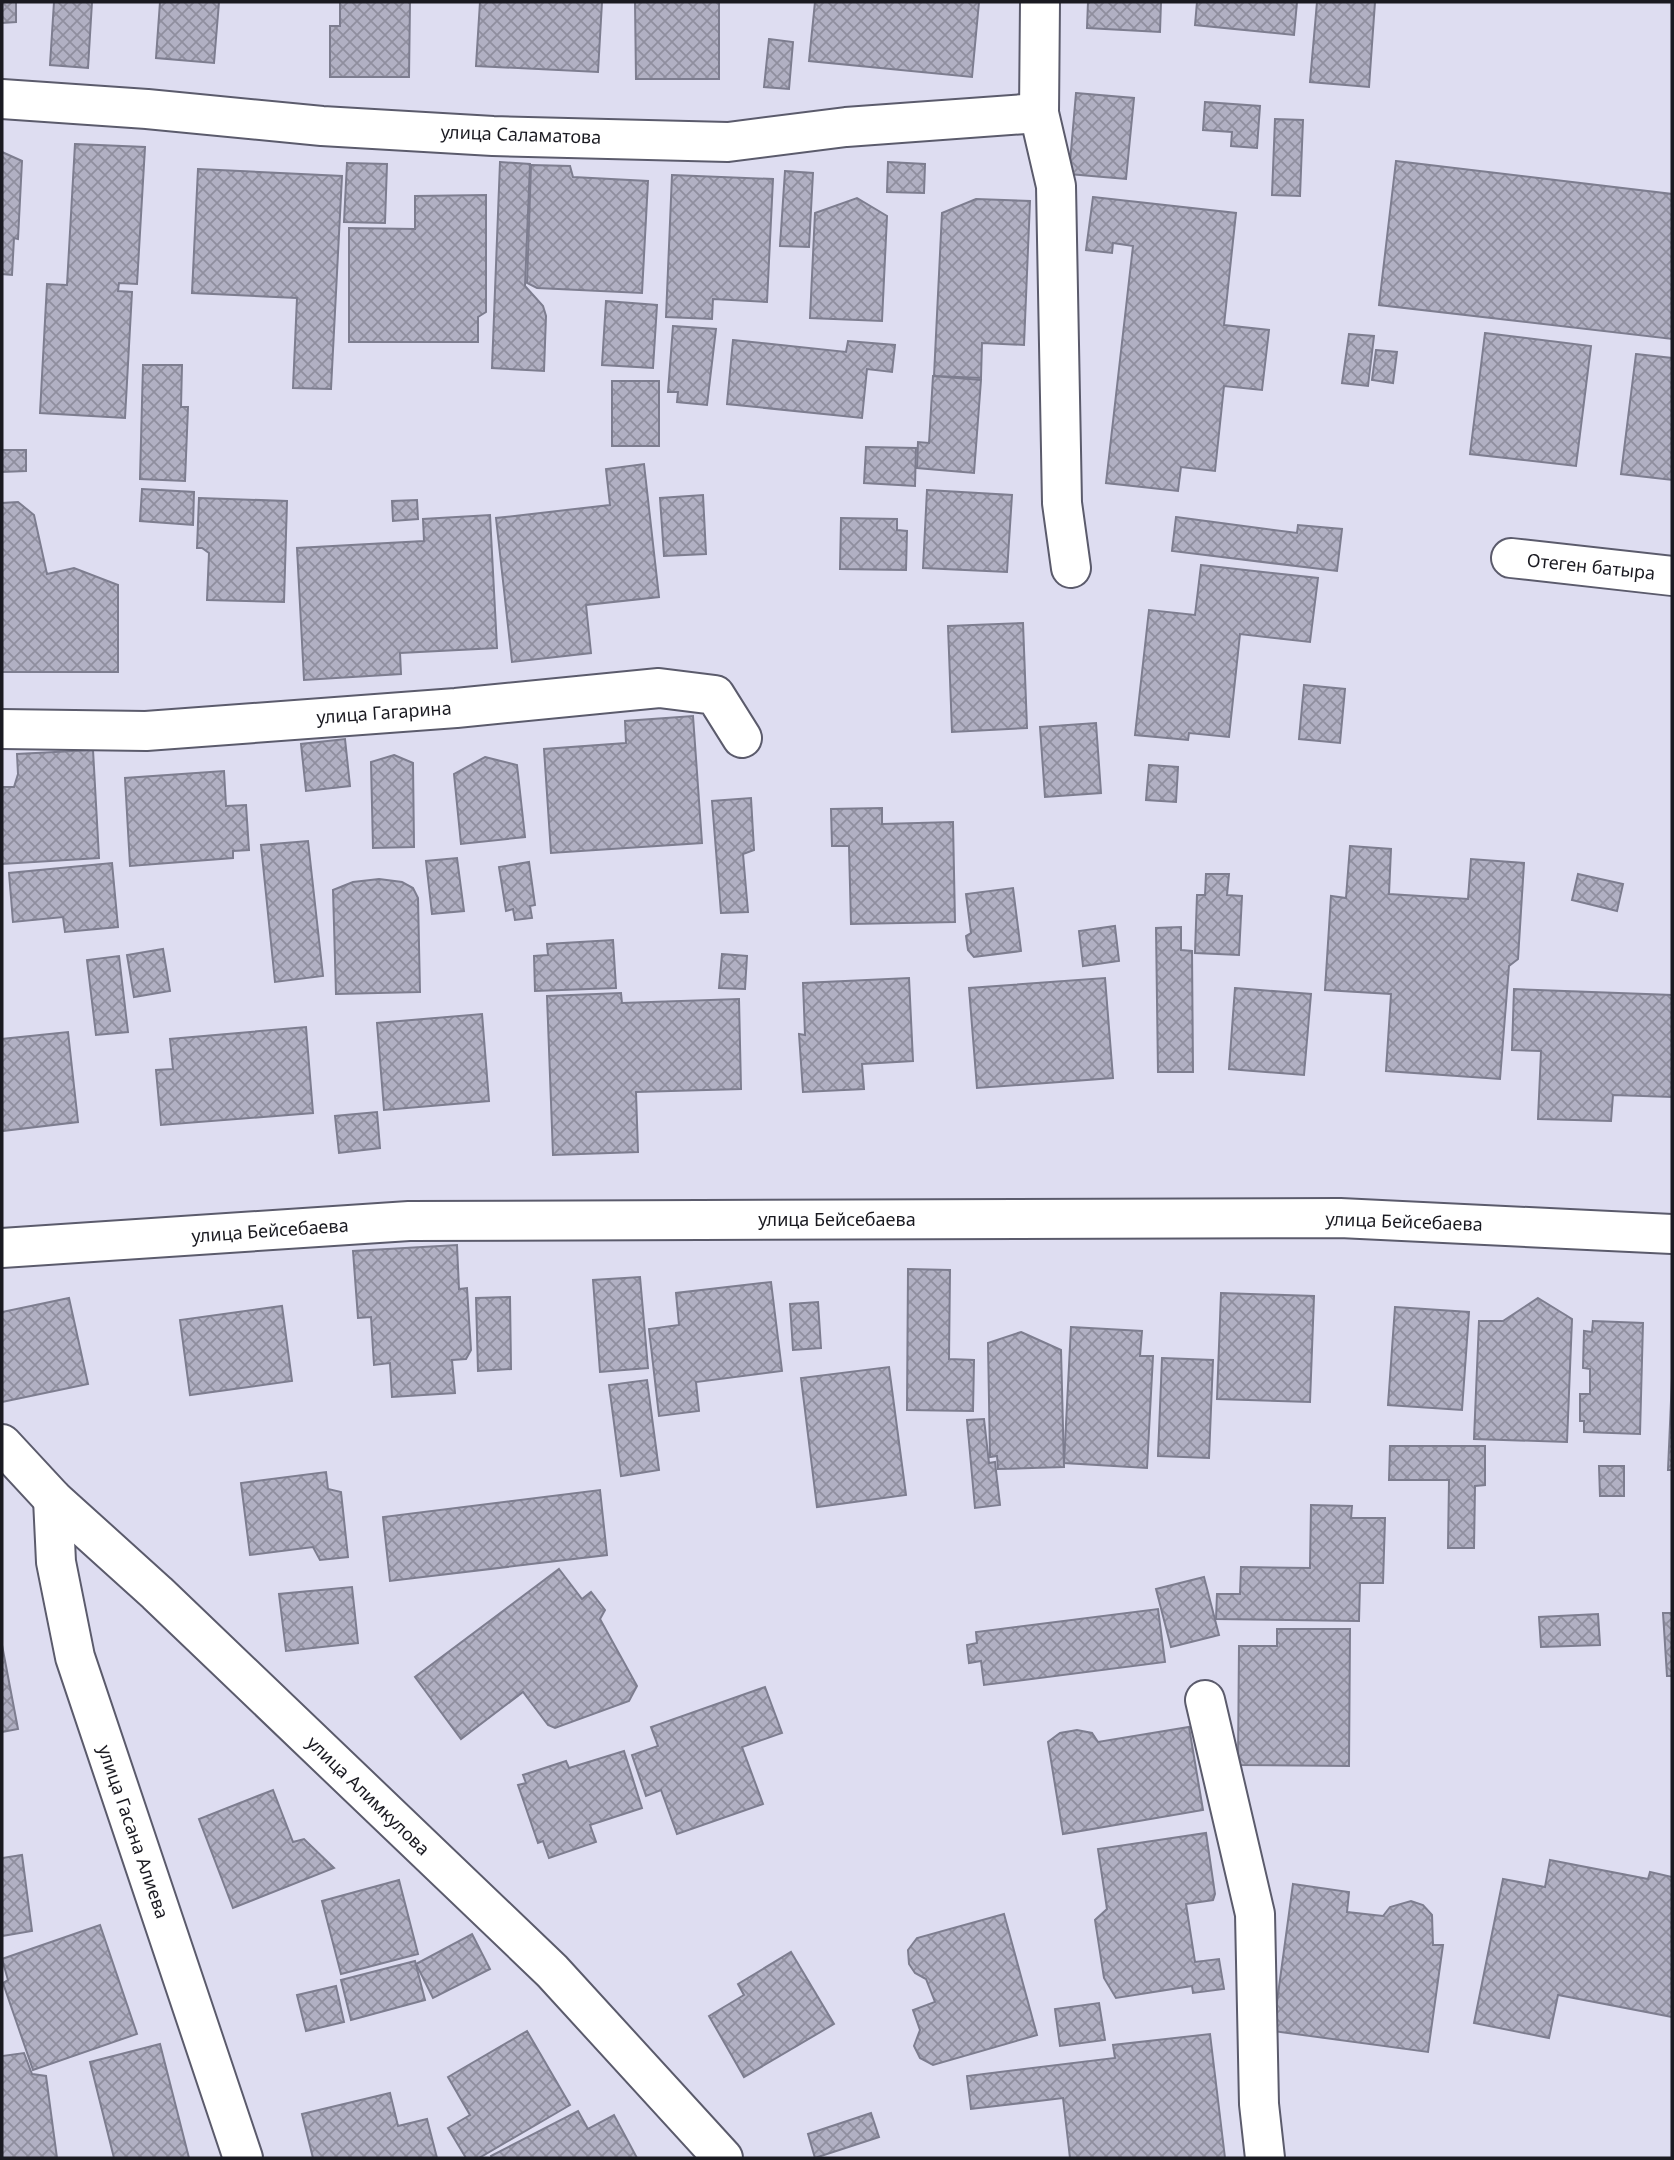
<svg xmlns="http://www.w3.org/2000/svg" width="1674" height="2160" font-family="'Noto Sans',sans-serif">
<defs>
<pattern id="building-cross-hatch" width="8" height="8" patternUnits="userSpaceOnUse" patternTransform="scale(1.75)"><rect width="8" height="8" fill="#b1b0c3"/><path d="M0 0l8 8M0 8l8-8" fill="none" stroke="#8f8e9e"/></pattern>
</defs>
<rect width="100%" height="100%" fill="#deddf1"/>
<!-- building -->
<g fill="url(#building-cross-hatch)" stroke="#7d7d8f" stroke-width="2">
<polygon points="2,2 16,2 16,22 2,23"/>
<polygon points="54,2 92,2 88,68 50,65"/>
<polygon points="160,2 219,2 214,63 156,58"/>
<polygon points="340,2 410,2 409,77 330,77 330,26 340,26"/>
<polygon points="480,2 602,2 598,72 476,66"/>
<polygon points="635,2 719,2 719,79 636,79"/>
<polygon points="815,2 979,2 972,77 809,61"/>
<polygon points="1088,2 1161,2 1160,32 1087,28"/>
<polygon points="1197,2 1297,2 1294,35 1195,25"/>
<polygon points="1317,2 1375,2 1369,87 1310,82"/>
<polygon points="769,39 793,42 789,89 764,87"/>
<polygon points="1076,93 1134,98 1126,179 1069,174"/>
<polygon points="1205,102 1260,106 1257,148 1231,146 1232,132 1203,130"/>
<polygon points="1275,119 1303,120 1300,196 1272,195"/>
<polygon points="75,144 145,147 137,284 119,283 118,291 132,292 125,418 40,413 47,284 67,285"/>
<polygon points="2,152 22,161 18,239 14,238 12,275 2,274"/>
<polygon points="1396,161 1672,194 1672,339 1379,305"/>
<polygon points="500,162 530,164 525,286 543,306 546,316 544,371 492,368"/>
<polygon points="888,162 925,164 924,193 887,192"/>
<polygon points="347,163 387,164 385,223 344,222"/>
<polygon points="531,165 570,166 573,177 648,181 642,293 537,288 527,283"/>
<polygon points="198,169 342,176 331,389 293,388 297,298 192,293"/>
<polygon points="785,171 813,173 809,247 780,246"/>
<polygon points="672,175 773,179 767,302 713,299 712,319 666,317"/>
<polygon points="486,195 486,312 478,317 478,342 349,342 349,228 415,229 415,196"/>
<polygon points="1093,197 1236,213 1224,325 1269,330 1262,390 1224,386 1215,471 1181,467 1178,491 1106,483 1133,246 1113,243 1112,253 1086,250"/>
<polygon points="857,198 887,216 882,321 810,318 815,213"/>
<polygon points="976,199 1030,201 1024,345 982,343 981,378 934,376 942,213"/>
<polygon points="606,301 657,305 653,368 602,365"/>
<polygon points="673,326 716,329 707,405 677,402 678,392 668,392"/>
<polygon points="1485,333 1591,346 1576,466 1470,454"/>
<polygon points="1349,334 1374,336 1368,386 1342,383"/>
<polygon points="733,340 846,352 848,341 895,345 892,372 867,369 862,418 727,404"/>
<polygon points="1376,350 1397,352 1393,383 1372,380"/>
<polygon points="1636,354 1672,358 1672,480 1621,474"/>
<polygon points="143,365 182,365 181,407 188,407 185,481 140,479"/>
<polygon points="933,376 981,380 974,473 917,468 918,442 929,443"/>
<rect x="612" y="381" width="47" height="65"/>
<polygon points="866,447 916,448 915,486 864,483"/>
<polygon points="2,450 26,450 26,471 2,472"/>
<polygon points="644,464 659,597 586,605 591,653 512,662 496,518 610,505 606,469"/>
<polygon points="142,489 194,492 193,525 140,521"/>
<polygon points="927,490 1012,495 1007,572 923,568"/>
<polygon points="703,495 706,554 664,556 660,498"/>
<polygon points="199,498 287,501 284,602 207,600 209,553 202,548 197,548"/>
<polygon points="417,500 418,519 393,521 392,501"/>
<polygon points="18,502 34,515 47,574 74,568 118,585 118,672 2,672 2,503"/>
<polygon points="490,515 497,648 400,653 401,674 304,680 297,548 424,541 423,519"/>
<polygon points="1176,517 1297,533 1298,525 1342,529 1337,571 1172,551"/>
<polygon points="841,518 897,519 897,530 907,531 906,570 840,569"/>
<polygon points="1201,565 1318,578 1310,642 1240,634 1229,737 1189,733 1188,740 1135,735 1149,610 1195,615"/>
<polygon points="1023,623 1027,728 952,732 948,626"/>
<polygon points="1304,685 1345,689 1340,743 1299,739"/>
<polygon points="693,716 702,843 551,853 544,749 626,743 625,721"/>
<polygon points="1096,723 1101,793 1045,797 1040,727"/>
<polygon points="345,739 350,786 306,791 301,744"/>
<polygon points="93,750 99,858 2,864 2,787 14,787 18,774 17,754"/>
<polygon points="394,755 413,763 414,847 373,848 371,762"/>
<polygon points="485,757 517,765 525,837 461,844 454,774"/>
<polygon points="1149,765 1178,767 1176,802 1146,800"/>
<polygon points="224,771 226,806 246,805 249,850 233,851 233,858 130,866 125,778"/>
<polygon points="751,798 754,850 743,854 748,912 721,913 712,801"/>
<polygon points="882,808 882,824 953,822 955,922 851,924 849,846 832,846 831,809"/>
<polygon points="308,841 323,976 275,982 261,845"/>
<polygon points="1350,846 1391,849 1389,894 1468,899 1471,859 1524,863 1518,959 1509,966 1500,1079 1386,1071 1391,994 1325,990 1331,896 1346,898"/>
<polygon points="457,858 464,911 432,914 426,861"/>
<polygon points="529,862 535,905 530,906 532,918 515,920 513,909 506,911 499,867"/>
<polygon points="112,863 118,927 65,932 63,917 13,922 9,873"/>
<polygon points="1206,874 1229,874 1227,895 1242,896 1239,955 1195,953 1197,895 1205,895"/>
<polygon points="1578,874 1623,884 1617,911 1572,900"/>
<polygon points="379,879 402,882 413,888 418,898 420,992 336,994 333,890 353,882"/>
<polygon points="1013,888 1021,951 974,957 968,950 966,936 971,933 966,894"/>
<polygon points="1115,926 1119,961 1083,966 1079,931"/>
<polygon points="1181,927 1181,950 1192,951 1193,1072 1158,1072 1156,928"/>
<polygon points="613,940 616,988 535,991 534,956 548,955 547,944"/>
<polygon points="163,949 170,991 134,997 127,955"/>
<polygon points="722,954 747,956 745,989 719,988"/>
<polygon points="119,956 128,1032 96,1035 87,960"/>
<polygon points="909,978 913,1061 862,1064 864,1089 803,1092 799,1034 805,1035 803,983"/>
<polygon points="1105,978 1113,1078 977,1088 969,988"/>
<polygon points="1235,988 1311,994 1304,1075 1229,1069"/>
<polygon points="1514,989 1672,995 1672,1097 1613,1095 1611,1121 1538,1119 1541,1051 1512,1050"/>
<polygon points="621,993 622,1003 739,999 741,1089 636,1092 638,1152 553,1155 547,996"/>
<polygon points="482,1014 489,1101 384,1110 377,1023"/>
<polygon points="306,1027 313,1113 161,1125 156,1070 173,1069 170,1039"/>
<polygon points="68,1032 78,1122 2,1131 2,1039"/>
<polygon points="377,1112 380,1148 339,1153 335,1116"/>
<polygon points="457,1245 459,1289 467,1288 471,1350 466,1359 452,1360 455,1393 392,1397 390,1363 374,1365 371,1317 358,1318 353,1251"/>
<polygon points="908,1269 950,1270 949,1359 974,1360 973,1411 907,1410"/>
<polygon points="640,1277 648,1368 600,1372 593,1280"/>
<polygon points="771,1282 782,1371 696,1382 699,1411 659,1416 649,1329 679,1325 676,1293"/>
<polygon points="1221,1293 1314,1296 1310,1402 1217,1399"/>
<polygon points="510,1297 511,1369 478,1371 476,1298"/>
<polygon points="69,1298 88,1384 2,1402 2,1312"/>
<polygon points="1538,1298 1572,1319 1567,1442 1474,1439 1479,1321 1503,1321"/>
<polygon points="818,1302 821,1348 793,1350 790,1304"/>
<polygon points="282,1306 292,1381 190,1395 180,1320"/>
<polygon points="1395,1307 1469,1312 1462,1410 1388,1405"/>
<polygon points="1593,1321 1643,1323 1640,1434 1584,1432 1584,1421 1580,1421 1580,1394 1590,1394 1590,1369 1583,1368 1584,1331 1592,1332"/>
<polygon points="1071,1327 1142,1331 1140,1356 1153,1356 1147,1468 1064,1463"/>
<polygon points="1021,1332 1061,1350 1064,1467 998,1469 997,1456 990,1457 988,1343"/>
<polygon points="1162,1358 1213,1360 1209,1458 1158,1456"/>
<polygon points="889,1367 906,1495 817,1507 801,1378"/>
<polygon points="1672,1378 1672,1470 1668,1470"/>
<polygon points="647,1380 659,1470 621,1476 609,1385"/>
<polygon points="984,1419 989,1463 995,1462 1000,1505 975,1508 967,1420"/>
<polygon points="1390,1446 1485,1446 1485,1485 1475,1486 1474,1548 1448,1548 1449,1480 1389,1480"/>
<polygon points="1599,1466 1624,1466 1624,1496 1600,1496"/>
<polygon points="326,1472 328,1489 341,1492 348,1557 320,1560 313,1547 250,1555 241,1483"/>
<polygon points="600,1490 607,1555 390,1581 383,1517"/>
<polygon points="1311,1505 1352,1506 1351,1518 1385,1518 1383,1583 1360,1583 1359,1621 1216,1619 1217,1594 1240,1594 1241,1567 1310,1568"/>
<polygon points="559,1569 582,1599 591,1592 605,1610 600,1619 637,1686 629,1701 555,1728 548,1725 523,1692 461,1739 415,1677"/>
<polygon points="1204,1577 1219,1635 1171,1647 1156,1589"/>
<polygon points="352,1587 358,1643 286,1651 279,1594"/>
<polygon points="1158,1609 1165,1662 984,1685 981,1661 969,1663 967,1645 977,1643 976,1632"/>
<polygon points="1663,1613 1672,1613 1672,1676 1667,1676"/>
<polygon points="1598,1614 1600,1645 1541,1647 1539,1617"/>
<polygon points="1277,1629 1350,1629 1349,1766 1238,1765 1239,1646 1277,1646"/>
<polygon points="2,1645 18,1729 2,1732"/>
<polygon points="765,1687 782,1733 742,1747 763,1804 677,1834 661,1790 646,1796 632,1755 658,1746 651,1727"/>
<polygon points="1189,1727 1203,1810 1063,1834 1048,1742 1060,1733 1077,1730 1092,1733 1098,1742"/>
<polygon points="624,1751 642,1808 590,1825 596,1842 549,1858 543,1841 538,1843 518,1785 526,1783 523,1775 566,1761 569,1768"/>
<polygon points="273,1790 293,1842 304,1839 334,1868 233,1908 199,1819"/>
<polygon points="1206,1833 1215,1894 1213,1900 1186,1904 1195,1962 1219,1959 1224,1989 1193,1993 1192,1986 1116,1998 1104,1978 1095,1920 1107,1909 1098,1849"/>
<polygon points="22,1855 32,1931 2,1936 2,1858"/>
<polygon points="1550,1860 1648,1879 1650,1872 1672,1877 1672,2017 1558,1995 1549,2038 1474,2023 1503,1879 1545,1887"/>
<polygon points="399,1880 418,1954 341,1974 322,1901"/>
<polygon points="1293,1884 1349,1892 1347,1912 1383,1916 1390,1907 1411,1901 1423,1905 1432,1915 1433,1945 1443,1945 1428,2052 1273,2031"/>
<polygon points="1004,1914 1037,2035 933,2065 920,2058 914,2046 920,2030 913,2010 935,2002 926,1979 915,1973 909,1964 908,1950 917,1938"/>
<polygon points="100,1925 137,2034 33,2070 3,1983 8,1980 2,1959"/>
<polygon points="472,1934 490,1969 433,1998 416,1964"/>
<polygon points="791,1952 834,2024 744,2077 709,2016 744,1995 738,1984"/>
<polygon points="415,1961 425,2000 351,2020 341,1980"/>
<polygon points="336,1986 344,2022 306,2031 297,1995"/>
<polygon points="1099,2003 1105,2040 1060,2046 1055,2009"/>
<polygon points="527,2031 570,2105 479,2158 466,2158 448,2128 470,2115 448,2077"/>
<polygon points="1210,2034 1225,2158 1070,2158 1063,2098 971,2109 967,2076 1115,2058 1113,2045"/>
<polygon points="160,2044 189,2158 114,2158 90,2062"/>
<polygon points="24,2053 32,2074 46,2076 57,2158 2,2158 2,2056"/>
<polygon points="390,2093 398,2126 427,2119 437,2158 313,2158 302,2114"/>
<polygon points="578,2111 588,2129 614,2115 637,2158 492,2158 491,2156"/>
<polygon points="871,2113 879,2137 815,2158 808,2134"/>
</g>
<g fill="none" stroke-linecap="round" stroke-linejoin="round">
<!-- minor casing -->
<g stroke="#5b5b6c" stroke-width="42">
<g id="minor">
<polyline points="1040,2 1039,113 1056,186 1062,503 1071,568"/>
<polyline points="2,99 147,109 322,126 493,136 728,142 846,127 1039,113"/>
<polyline points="1511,558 1672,576"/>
<polyline points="2,729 146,731 456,708 659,688 715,695 742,738"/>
<polyline points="2,1248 409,1221 1340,1218 1672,1234"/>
<polyline points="2,1444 53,1499 157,1593 552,1971 723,2158"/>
<polyline points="53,1499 56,1562 75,1657 243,2158"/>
<polyline points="1205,1700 1255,1914 1259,2104 1265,2158"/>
</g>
</g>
<!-- minor -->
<use href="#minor" stroke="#fff" stroke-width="38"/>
</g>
<g text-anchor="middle" stroke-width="6" stroke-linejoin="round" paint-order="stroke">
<!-- street labels -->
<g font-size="18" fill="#1a1a21" stroke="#fff">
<text transform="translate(521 135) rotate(2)" y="6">улица Саламатова</text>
<text transform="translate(1591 567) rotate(6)" y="6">Отеген батыра</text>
<text transform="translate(384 713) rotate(-4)" y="6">улица Гагарина</text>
<text x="837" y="1226">улица Бейсебаева</text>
<text transform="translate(1404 1222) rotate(2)" y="6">улица Бейсебаева</text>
<text transform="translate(270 1231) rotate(-4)" y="6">улица Бейсебаева</text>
<text transform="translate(368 1796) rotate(44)" y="6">улица Алимкулова</text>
<text transform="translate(133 1832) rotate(71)" y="6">улица Гасана Алиева</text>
</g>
</g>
<!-- border -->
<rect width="1674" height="2160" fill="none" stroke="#1a1a21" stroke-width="7"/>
</svg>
